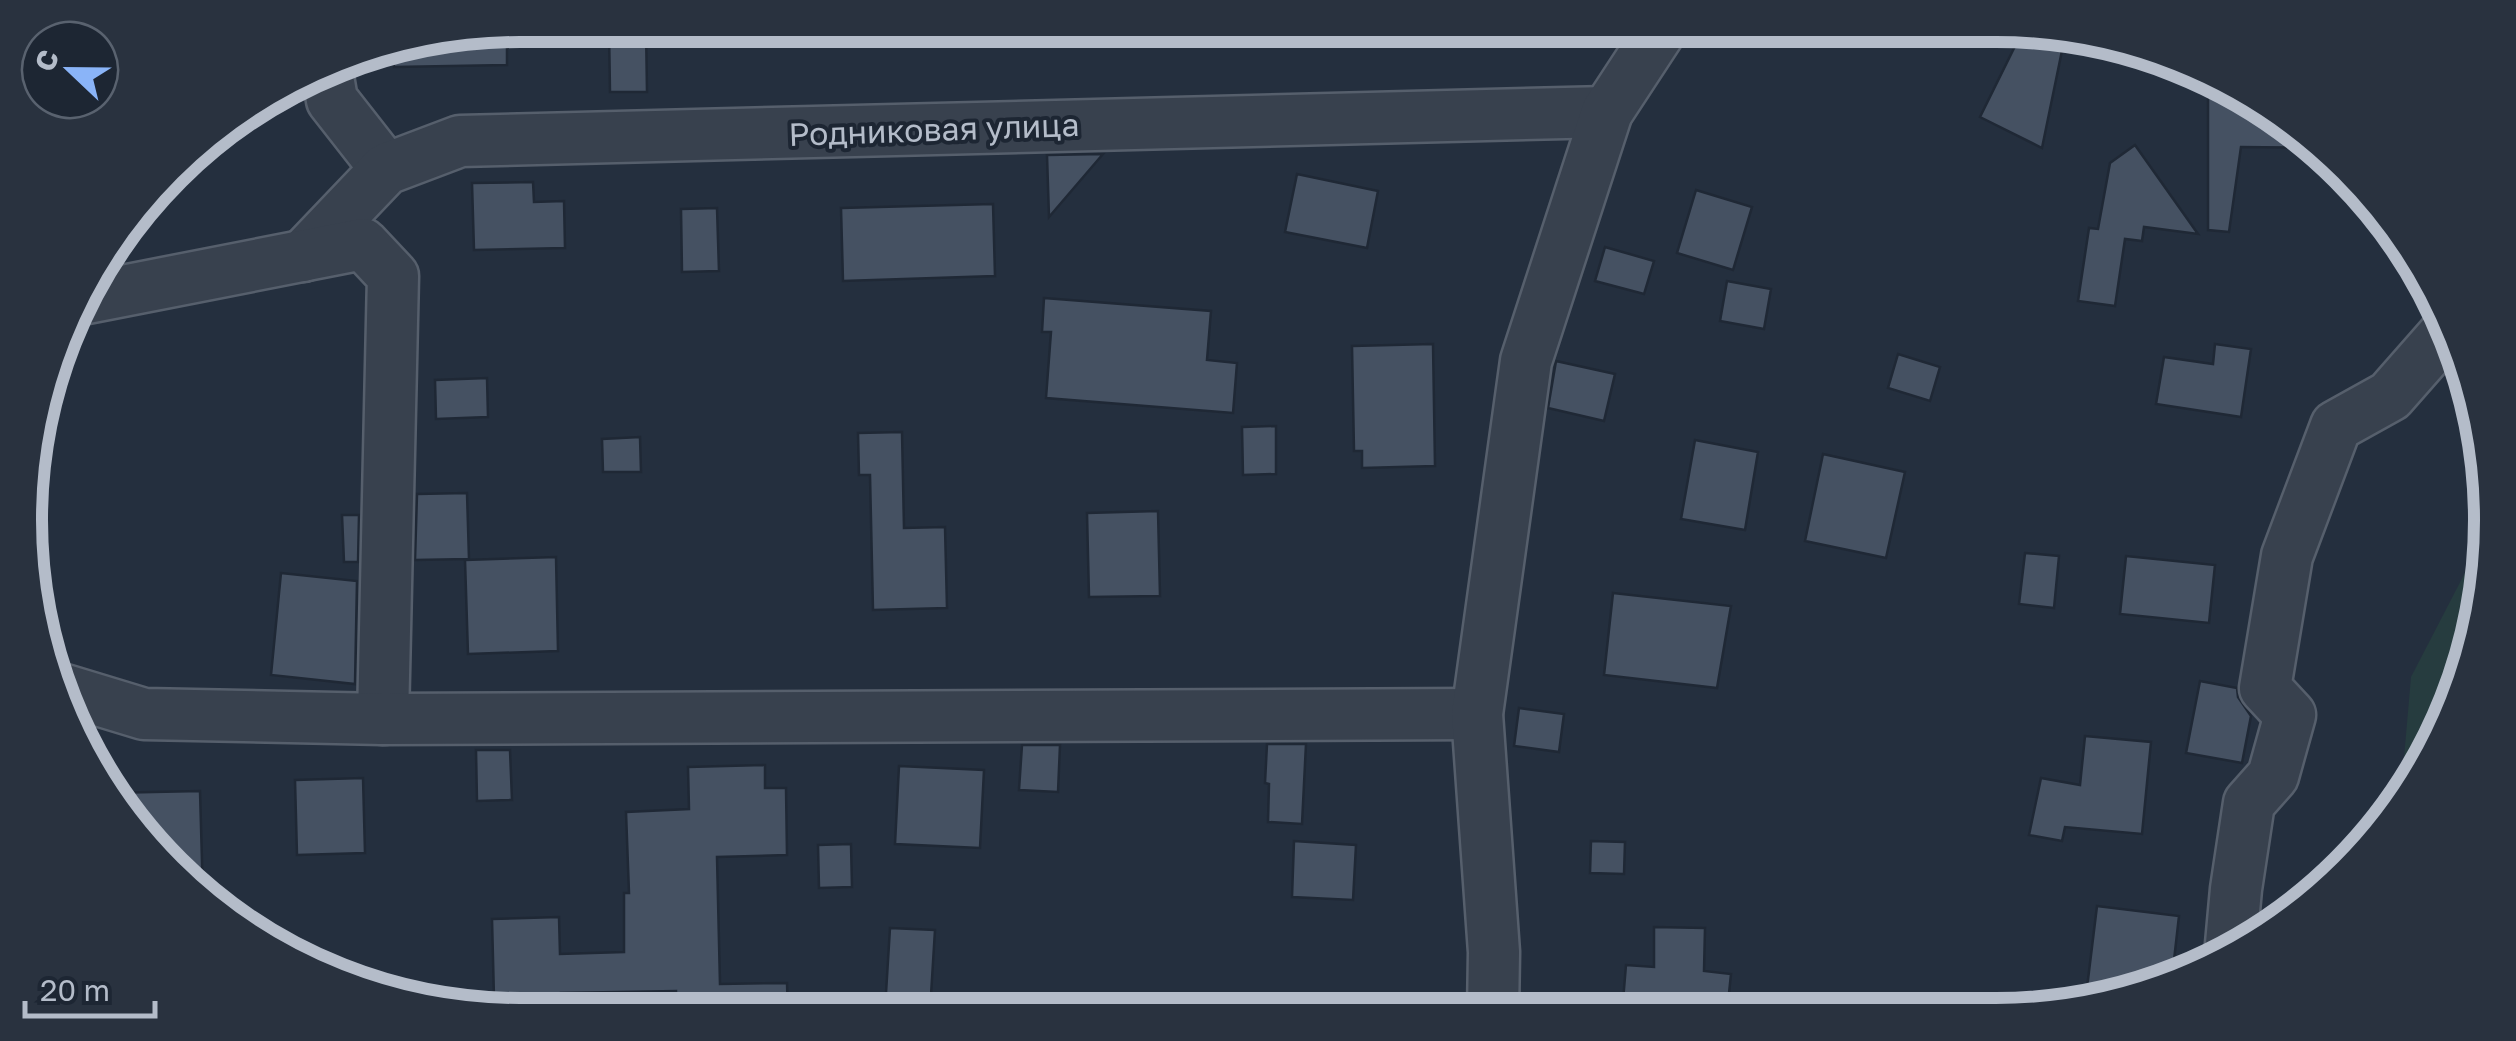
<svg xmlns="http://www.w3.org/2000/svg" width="2516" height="1041" font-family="'Golos Text',sans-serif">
<rect width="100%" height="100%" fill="#242f3e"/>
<!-- green -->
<polygon fill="#263c3f" points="2483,538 2465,679 2407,796 2400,804 2411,677"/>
<!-- building -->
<g fill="#455162" stroke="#1f2835" stroke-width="2.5">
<polygon points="507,27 507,65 394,67 392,46"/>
<polygon points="646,28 647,92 610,92 609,29"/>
<polygon points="2023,30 2065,36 2042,148 1980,117"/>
<polygon points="2208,82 2322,148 2241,147 2229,232 2208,230"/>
<polygon points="2135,145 2198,234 2144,227 2142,241 2125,239 2115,306 2078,301 2089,228 2098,229 2110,163"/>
<polygon points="1103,154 1049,217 1047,155"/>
<polygon points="1297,174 1378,191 1367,248 1285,232"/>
<polygon points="533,182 534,202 564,201 565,248 474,250 472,183"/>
<polygon points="1696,190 1752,207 1733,270 1677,253"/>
<polygon points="993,204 995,276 843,281 841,208"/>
<polygon points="717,208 719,271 682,272 681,209"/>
<polygon points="1605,247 1654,261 1644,294 1595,281"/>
<polygon points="1727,281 1771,289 1764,329 1720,321"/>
<polygon points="1044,298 1211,311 1207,360 1237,363 1233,413 1046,398 1051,332 1042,332"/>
<polygon points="1433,344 1435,466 1362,468 1362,451 1354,451 1352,346"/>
<polygon points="2215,344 2251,349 2241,417 2156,404 2164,357 2213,364"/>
<polygon points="1898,354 1940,367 1930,401 1888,388"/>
<polygon points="1556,361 1615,374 1604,421 1548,408"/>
<polygon points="487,378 488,417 436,419 435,380"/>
<polygon points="1276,426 1276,474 1243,475 1242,427"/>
<polygon points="902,432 904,528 945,527 947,608 873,610 870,475 859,475 858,433"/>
<polygon points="640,437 641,472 603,472 602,439"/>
<polygon points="1695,440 1758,452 1745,530 1681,519"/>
<polygon points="1823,454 1905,472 1886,558 1805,541"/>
<polygon points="467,493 469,559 415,560 417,494"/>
<polygon points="1158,511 1160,596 1089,597 1087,513"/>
<polygon points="342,515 359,515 358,562 344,562"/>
<polygon points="2025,553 2059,556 2054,608 2019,604"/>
<polygon points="2126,556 2215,565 2209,623 2120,614"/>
<polygon points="556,557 558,651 468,654 465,560"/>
<polygon points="281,573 357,581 355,684 271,675"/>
<polygon points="1613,593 1731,606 1717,688 1604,675"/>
<polygon points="2200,681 2237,688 2238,697 2251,716 2242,763 2186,753"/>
<polygon points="1519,708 1564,714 1559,752 1514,746"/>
<polygon points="2085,736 2151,742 2142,834 2065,827 2062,841 2029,835 2041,778 2080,785"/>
<polygon points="1267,744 1306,744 1302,824 1268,822 1269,784 1265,783"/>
<polygon points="1022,745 1060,745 1058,792 1019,790"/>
<polygon points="476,750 510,750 512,800 477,801"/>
<polygon points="765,765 765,788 786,788 787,855 717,857 720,984 787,983 788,1015 676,1016 676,991 561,993 561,996 494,998 492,919 559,917 560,954 624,952 624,893 629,893 626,812 689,809 688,767"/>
<polygon points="899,766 984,770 980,848 895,844"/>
<polygon points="363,778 365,853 297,855 295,780"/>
<polygon points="200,791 203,897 107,793"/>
<polygon points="1294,841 1356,845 1353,900 1292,897"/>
<polygon points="1591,841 1625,842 1624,874 1590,873"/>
<polygon points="851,844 852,887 819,888 818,845"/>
<polygon points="2097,906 2179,916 2172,978 2085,1004"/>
<polygon points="1654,927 1705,928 1704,971 1731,974 1727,1013 1622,1013 1626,965 1654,967"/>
<polygon points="890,928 935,930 931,995 886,993"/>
</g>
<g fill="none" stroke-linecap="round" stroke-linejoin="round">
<!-- street casing -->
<g stroke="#565f6c" stroke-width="55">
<g id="street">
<polyline points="327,71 332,100 386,169"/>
<polyline points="303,256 386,169 460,141 1607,112"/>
<polyline points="82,299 363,244 393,276 383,719"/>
<polyline points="65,690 144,714 383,719 1477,714"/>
<polyline points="2230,955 2236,889 2249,803 2273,776 2290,715 2265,688 2287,556 2336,426 2390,396 2448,330"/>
<polyline points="1493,1013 1494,952 1477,714 1526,361 1607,112 1664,25"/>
</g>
</g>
<!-- street -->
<use href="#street" stroke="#38414e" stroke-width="50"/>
</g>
<g text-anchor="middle" stroke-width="8" stroke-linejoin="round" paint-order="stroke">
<!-- street labels -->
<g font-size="32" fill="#b4bcc9" stroke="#1d2633">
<text transform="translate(934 130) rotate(-2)" y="11">Родниковая улица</text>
</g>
</g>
<!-- crop -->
<path d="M0 0H2516V1041H0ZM520 42H1996A478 478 0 0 1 2474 520V520A478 478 0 0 1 1996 998H520A478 478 0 0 1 42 520V520A478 478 0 0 1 520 42Z" fill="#29323f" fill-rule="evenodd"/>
<path fill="none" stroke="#b4bcc9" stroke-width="12" d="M520 42H1996A478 478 0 0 1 2474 520V520A478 478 0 0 1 1996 998H520A478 478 0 0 1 42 520V520A478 478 0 0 1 520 42Z"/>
<!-- north arrow -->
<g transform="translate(70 70) rotate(292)"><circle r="48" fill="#1d2633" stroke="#59626f" stroke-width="2.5"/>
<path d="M0-8L18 38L0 25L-18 38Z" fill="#8ab4f8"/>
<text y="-15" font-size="28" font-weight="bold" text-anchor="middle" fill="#b4bcc9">С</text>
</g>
<!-- scale -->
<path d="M25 1001v15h130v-15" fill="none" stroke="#b4bcc9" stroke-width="5"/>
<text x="40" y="1001" font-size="30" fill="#b4bcc9" stroke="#1d2633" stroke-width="8" paint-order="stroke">20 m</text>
</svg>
